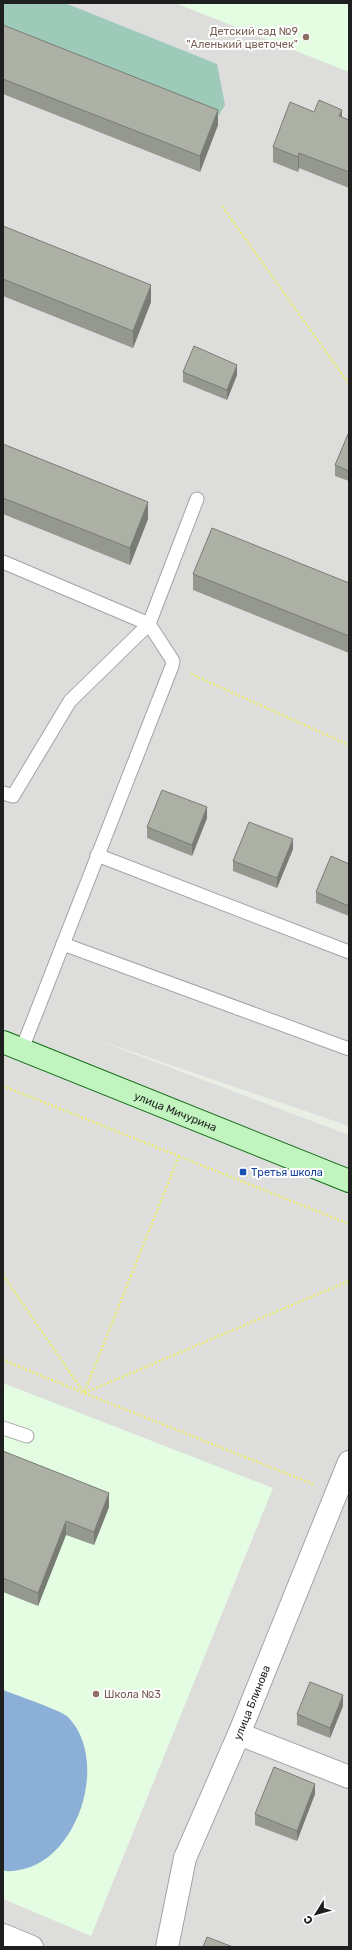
<svg xmlns="http://www.w3.org/2000/svg" width="352" height="1950" font-family="Rubik,sans-serif">
<rect width="100%" height="100%" fill="#eaefe6"/>
<!-- residential -->
<polygon fill="#dddddc" points="3,3 349,3 349,1126 92,1038 349,1135 349,1947 3,1947"/>
<!-- education -->
<g fill="#e4fce2">
<polygon points="175,3 349,3 349,72"/>
<polygon points="3,1383 273,1488 91,1936 3,1899"/>
</g>
<!-- forest -->
<polygon fill="#9ecaba" points="3,3 65,3 217,64 225,105 219,115 3,33"/>
<!-- pitch -->
<path fill="#8bafd7" d="M 3,1690 C 15,1695 61,1710 68,1717 C 109,1759 80,1855 24,1869 C 16,1870 10,1873 3,1870 Z"/>
<g fill="none" stroke-linecap="round" stroke-linejoin="round">
<!-- lane casing -->
<g stroke="#a3a3a3" stroke-width="15">
<g id="lane">
<polyline points="3,562 149,624 70,701 13,796 3,793"/>
<polyline points="97,855 349,952"/>
<polyline points="63,944 349,1049"/>
<polyline points="22,1049 172,666 173,661 149,624 197,499"/>
<polyline points="3,1428 27,1436"/>
</g>
</g>
<!-- street casing -->
<g stroke="#a3a3a3" stroke-width="24">
<g id="street">
<polyline points="239,1734 349,1777"/>
<polyline points="3,1935 32,1947"/>
<path id="s1" d="M 167,1947 L 185,1858 L 239,1734 L 349,1462"/>
</g>
</g>
<!-- secondary casing -->
<g stroke="#0f6d11" stroke-width="24">
<g id="secondary">
<path id="s2" d="M 3,1042 L 349,1181"/>
</g>
</g>
<!-- path -->
<g stroke="#ecee78" stroke-width="2.5" stroke-dasharray="2 2" stroke-linecap="butt">
<polyline points="222,206 349,384"/>
<polyline points="191,674 349,745"/>
<polyline points="3,1086 349,1224"/>
<polyline points="179,1156 84,1393 313,1484"/>
<polyline points="3,1275 84,1393 349,1281"/>
<polyline points="3,1360 84,1393"/>
</g>
<!-- lane -->
<use href="#lane" stroke="#fff" stroke-width="13"/>
<!-- street -->
<use href="#street" stroke="#fff" stroke-width="22"/>
<!-- secondary -->
<use href="#secondary" stroke="#c1f4bf" stroke-width="22"/>
</g>
<!-- wall -->
<g fill="#95988e">
<polygon points="3,25 218,125 200,172 3,94"/>
<polygon points="314,112 342,117 349,120 349,188 299,168 298,172 273,162 273,147"/>
<polygon points="3,226 151,302 133,348 3,296"/>
<polygon points="183,372 237,375 227,400 183,382"/>
<polygon points="349,432 349,481 335,476 335,465"/>
<polygon points="3,444 148,519 130,565 3,514"/>
<polygon points="193,574 349,583 349,653 193,590"/>
<polygon points="207,818 192,856 147,838 147,827"/>
<polygon points="293,849 277,888 233,871 233,861"/>
<polygon points="349,864 349,916 316,903 316,892"/>
<polygon points="3,1451 109,1507 94,1545 66,1535 38,1606 3,1592"/>
<polygon points="343,1706 330,1738 297,1725 297,1714"/>
<polygon points="315,1794 297,1841 255,1825 255,1814"/>
</g>
<!-- shaded-wall -->
<g fill="#797c74">
<polygon points="218,110 218,125 200,172 200,156"/>
<polygon points="342,110 342,125 339,116"/>
<polygon points="299,153 299,168 298,172 298,157"/>
<polygon points="151,285 151,302 133,348 133,331"/>
<polygon points="237,365 237,375 227,400 227,390"/>
<polygon points="148,502 148,519 130,565 130,548"/>
<polygon points="207,807 207,818 192,856 192,845"/>
<polygon points="293,839 293,849 277,888 277,878"/>
<polygon points="109,1493 109,1507 94,1545 94,1532"/>
<polygon points="66,1521 66,1535 38,1606 38,1593"/>
<polygon points="343,1695 343,1706 330,1738 330,1728"/>
<polygon points="315,1784 315,1794 297,1841 297,1831"/>
</g>
<!-- building -->
<g fill="#adb1a5" stroke="#797c74">
<polygon points="3,25 218,110 200,156 3,79"/>
<polygon points="319,100 342,110 339,116 349,120 349,172 299,153 298,157 273,147 290,102 314,112"/>
<polygon points="3,226 151,285 133,331 3,279"/>
<polygon points="194,346 237,365 227,390 183,372"/>
<polygon points="349,432 349,471 335,465"/>
<polygon points="3,444 148,502 130,548 3,498"/>
<polygon points="212,528 349,583 349,636 193,574"/>
<polygon points="162,790 207,807 192,845 147,827"/>
<polygon points="249,822 293,839 277,878 233,861"/>
<polygon points="331,856 349,864 349,906 316,892"/>
<polygon points="3,1451 109,1493 94,1532 66,1521 38,1593 3,1578"/>
<polygon points="310,1682 343,1695 330,1728 297,1714"/>
<polygon points="274,1767 315,1784 297,1831 255,1814"/>
<polygon points="207,1937 233,1947 203,1947"/>
</g>
<!-- markers -->
<g fill="#8d6e63" stroke="#fff" stroke-width="1.5">
<circle cx="306" cy="37" r="4"/>
<circle cx="96" cy="1694" r="4"/>
</g>
<rect fill="#1a4fb4" stroke="#fff" stroke-width="1.5" x="239" y="1168" width="8" height="8" rx="2"/>
<g text-anchor="middle" stroke-width="4" stroke-linejoin="round" paint-order="stroke">
<!-- education labels -->
<g font-size="11" fill="#785e54" stroke="#fff" text-anchor="end">
<text x="298" y="35">Детский сад №9<tspan x="298" dy="13">"Аленький цветочек"</tspan></text>
<text x="104" y="1698" text-anchor="start">Школа №3</text>
</g>
<!-- street labels -->
<g font-size="11" fill="#1f1f1f" stroke="#fff">
<text dy="4" stroke="none"><textPath href="#s2" startOffset="186">улица Мичурина</textPath></text>
<text dy="4" stroke="none"><textPath href="#s1" startOffset="260">улица Блинова</textPath></text>
</g>
<!-- transit labels -->
<g font-size="11" fill="#164399" stroke="#fff" text-anchor="start">
<text x="251" y="1176">Третья школа</text>
</g>
</g>
<!-- border -->
<rect width="352" height="1950" fill="none" stroke="#1f1f1f" stroke-width="8"/>
<!-- north arrow -->
<g transform="translate(316 1914) rotate(233)" stroke="#ffffff" stroke-width="3" paint-order="stroke">
<path d="M0-3L7 15L0 10L-7 15Z" fill="#1f1f1f"/>
<text y="-6" font-size="11" font-weight="bold" text-anchor="middle" fill="#1f1f1f">С</text>
</g>
</svg>
